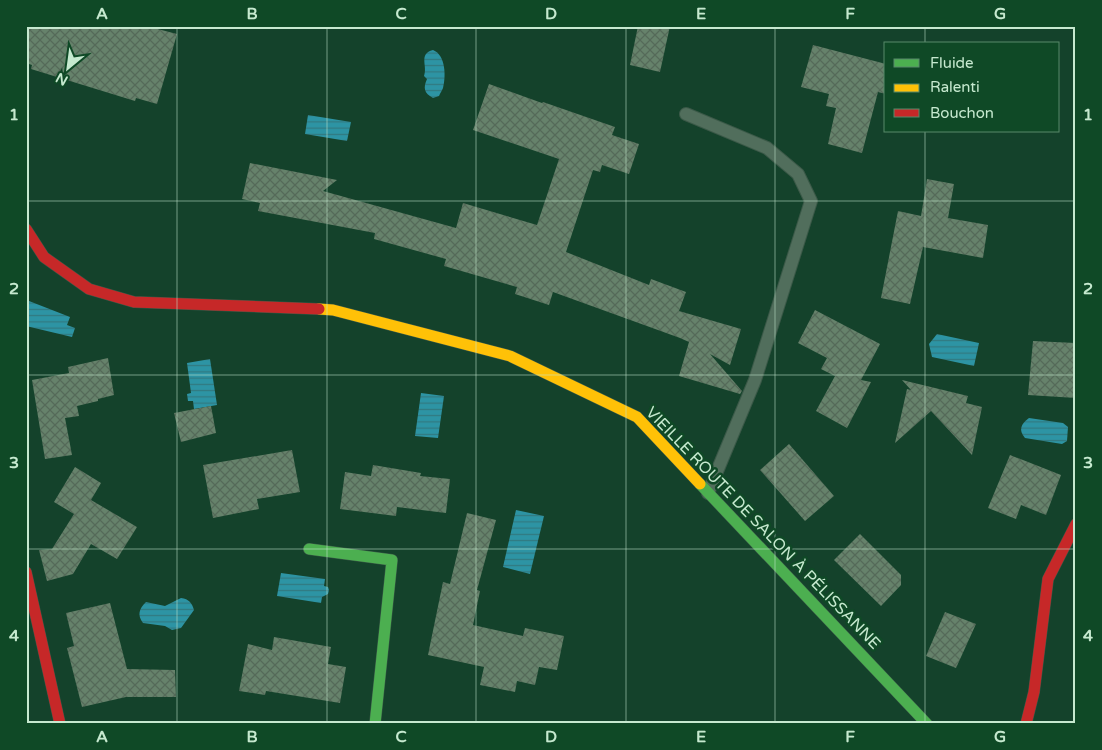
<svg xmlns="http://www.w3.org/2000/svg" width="1102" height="750" font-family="'Varela Round',sans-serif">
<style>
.water{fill:url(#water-rules)}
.building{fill:url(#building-cross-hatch)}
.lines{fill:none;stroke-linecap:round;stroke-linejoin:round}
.lane-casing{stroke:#3b5948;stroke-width:14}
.fast-casing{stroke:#3b5948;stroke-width:12}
.slow-casing{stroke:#3b5948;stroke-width:12}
.jam-casing{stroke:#3b5948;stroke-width:12}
.lane{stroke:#516e5c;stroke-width:12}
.fast{stroke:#4caf50;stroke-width:11}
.slow{stroke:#ffc107;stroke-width:11}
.jam{stroke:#c62828;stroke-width:11}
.grid{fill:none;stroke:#c6e9cf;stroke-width:1;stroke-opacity:0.55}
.labels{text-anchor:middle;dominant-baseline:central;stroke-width:5;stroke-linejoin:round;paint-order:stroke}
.street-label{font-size:16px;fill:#c6e9cf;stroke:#0f4926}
.neatline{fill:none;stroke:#c6e9cf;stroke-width:2}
.grid-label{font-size:16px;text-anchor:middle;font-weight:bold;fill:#c6e9cf}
</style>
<defs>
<pattern id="water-rules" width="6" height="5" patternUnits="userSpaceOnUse" patternTransform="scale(1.25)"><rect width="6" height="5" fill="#2d94a4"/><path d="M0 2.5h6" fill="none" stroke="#327980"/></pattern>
<pattern id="building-cross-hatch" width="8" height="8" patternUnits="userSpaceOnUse" patternTransform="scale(1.25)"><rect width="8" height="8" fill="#66826b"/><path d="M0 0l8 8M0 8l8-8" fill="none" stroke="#556a59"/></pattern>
</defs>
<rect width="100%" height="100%" fill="#14422b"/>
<g class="water">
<path d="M 433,50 C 446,55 446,77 443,88 C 442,91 440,93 439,96 L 433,98 C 424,93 423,88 427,79 L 424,76 C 428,66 418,54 433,50 Z"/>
<polygon points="308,115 351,122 347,141 305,134"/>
<polygon points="29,301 70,317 67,325 75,328 72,337 26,326 26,310"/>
<polygon points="937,334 979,343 974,366 932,357 929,344"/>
<polygon points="210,359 217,405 194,409 193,401 188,401 187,394 191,393 187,363"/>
<polygon points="421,393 444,396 438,438 415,436"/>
<path d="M 1029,418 L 1063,423 L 1068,427 L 1067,441 L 1062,444 L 1025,438 C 1018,430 1021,424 1029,418 Z"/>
<polygon points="516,510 544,516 530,574 503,567"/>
<polygon points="281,573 325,579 324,586 328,587 329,590 328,594 322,597 321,603 277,596"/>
<path d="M 181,598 C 189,599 192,603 194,610 L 181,628 L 172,630 L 165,626 L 143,623 C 137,615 139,609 146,602 L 165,606 Z"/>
</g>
<g class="building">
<polygon points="26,26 146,26 177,34 157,104 136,98 135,101 31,69 32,65 26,63"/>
<polygon points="638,26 670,26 660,72 630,65"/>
<polygon points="813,45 886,64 886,94 878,92 862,153 828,144 836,108 826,106 829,94 801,87"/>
<polygon points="489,84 542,103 543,102 615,127 612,135 639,144 629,174 602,165 600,172 593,170 566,252 649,285 651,279 686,292 679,311 741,329 730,365 710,354 742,391 740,394 679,376 689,342 680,338 553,292 549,305 515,294 517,287 444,266 446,259 374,239 375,233 258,211 260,203 242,199 250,163 337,180 323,191 456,228 463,203 537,225 559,159 473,130"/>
<polygon points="927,179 954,184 948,218 988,225 983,258 923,247 910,304 881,298 898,211 921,216"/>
<polygon points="815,310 880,344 861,380 871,382 847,428 816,411 835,376 821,369 827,358 798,343"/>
<polygon points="1033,341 1076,343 1076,398 1028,395"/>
<polygon points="108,358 114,395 98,399 98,401 77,406 79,416 65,418 72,455 45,459 32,380 69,373 68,367"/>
<polygon points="902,380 968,396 966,403 982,407 972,455 931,411 895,443 907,389 911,390"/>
<polygon points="211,406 216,433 181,442 174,413"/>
<polygon points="789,444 834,496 805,521 760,470"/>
<polygon points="292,450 300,492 257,499 259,509 213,518 203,465"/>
<polygon points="1010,455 1061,475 1046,515 1021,505 1016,519 988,508"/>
<polygon points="373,465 421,473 420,476 450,479 446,513 397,507 396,516 340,509 345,472 371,476"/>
<polygon points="75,467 101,483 91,500 137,527 117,559 91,544 73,574 47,581 39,550 52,549 74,514 54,502"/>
<polygon points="467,513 496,520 477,590 480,591 473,625 523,636 525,628 564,636 557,670 539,667 535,685 517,681 515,692 480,685 484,667 428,655 443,582 450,584"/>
<polygon points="860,534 901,575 901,585 881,606 834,560"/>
<polygon points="110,603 127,669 175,670 176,697 126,697 82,707 67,648 74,646 66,613"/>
<polygon points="945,612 976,624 956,668 926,656"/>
<polygon points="274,637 331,647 328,664 346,667 340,703 266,691 265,695 239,691 248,644 272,650"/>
</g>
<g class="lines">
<defs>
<polyline id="lane" points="686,114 767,148 798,174 811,201 755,380 708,493"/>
<g id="fast">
<polyline points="700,484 927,724"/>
<polyline points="309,549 392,560 375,724"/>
</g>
<polyline id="slow" points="319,309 333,310 510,356 637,417 700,484"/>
<g id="jam">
<polyline points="26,229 44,257 89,289 134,302 319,309"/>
<polyline points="26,572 60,724"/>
<polyline points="1026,724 1034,692 1048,579 1076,524"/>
</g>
</defs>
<use href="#lane" class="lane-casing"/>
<use href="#fast" class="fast-casing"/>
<use href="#slow" class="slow-casing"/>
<use href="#jam" class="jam-casing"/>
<use href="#lane" class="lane"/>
<use href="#fast" class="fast"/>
<use href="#slow" class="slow"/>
<use href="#jam" class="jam"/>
</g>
<path class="grid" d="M 177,26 L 177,724M 327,26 L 327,724M 476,26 L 476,724M 626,26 L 626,724M 775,26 L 775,724M 925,26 L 925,44M 925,131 L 925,724M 26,201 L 1076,201M 26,375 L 1076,375M 26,549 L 1076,549"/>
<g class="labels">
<g class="street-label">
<text transform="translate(763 528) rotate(46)">VIEILLE ROUTE DE SALON À PÉLISSANNE</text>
</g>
</g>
<rect width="1102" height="750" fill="none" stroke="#0f4926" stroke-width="55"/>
<rect x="884" y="42" width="175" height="90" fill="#0f4926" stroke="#58896a"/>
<rect x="894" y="59" width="25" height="8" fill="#4caf50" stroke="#58896a"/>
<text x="930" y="68" font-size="15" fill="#c6e9cf">Fluide</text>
<rect x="894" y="84" width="25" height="8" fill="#ffc107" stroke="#58896a"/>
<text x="930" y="92" font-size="15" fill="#c6e9cf">Ralenti</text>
<rect x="894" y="109" width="25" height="8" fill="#c62828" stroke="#58896a"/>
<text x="930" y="118" font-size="15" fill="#c6e9cf">Bouchon</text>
<g transform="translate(68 68) rotate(209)" stroke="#0f4926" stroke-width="4" paint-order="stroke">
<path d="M0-4L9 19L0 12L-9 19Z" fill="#c6e9cf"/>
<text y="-8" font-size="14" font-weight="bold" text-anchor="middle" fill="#c6e9cf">N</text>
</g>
<rect x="28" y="28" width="1046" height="694" class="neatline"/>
<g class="grid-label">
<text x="102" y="19">A</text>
<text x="252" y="19">B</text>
<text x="401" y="19">C</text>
<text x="551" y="19">D</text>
<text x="701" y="19">E</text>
<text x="850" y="19">F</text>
<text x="1000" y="19">G</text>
<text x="14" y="120">1</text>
<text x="1088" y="120">1</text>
<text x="14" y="294">2</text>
<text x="1088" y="294">2</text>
<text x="14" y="468">3</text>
<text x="1088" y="468">3</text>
<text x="14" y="641">4</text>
<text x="1088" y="641">4</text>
<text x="102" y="742">A</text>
<text x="252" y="742">B</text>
<text x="401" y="742">C</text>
<text x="551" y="742">D</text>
<text x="701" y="742">E</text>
<text x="850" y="742">F</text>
<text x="1000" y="742">G</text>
</g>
</svg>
